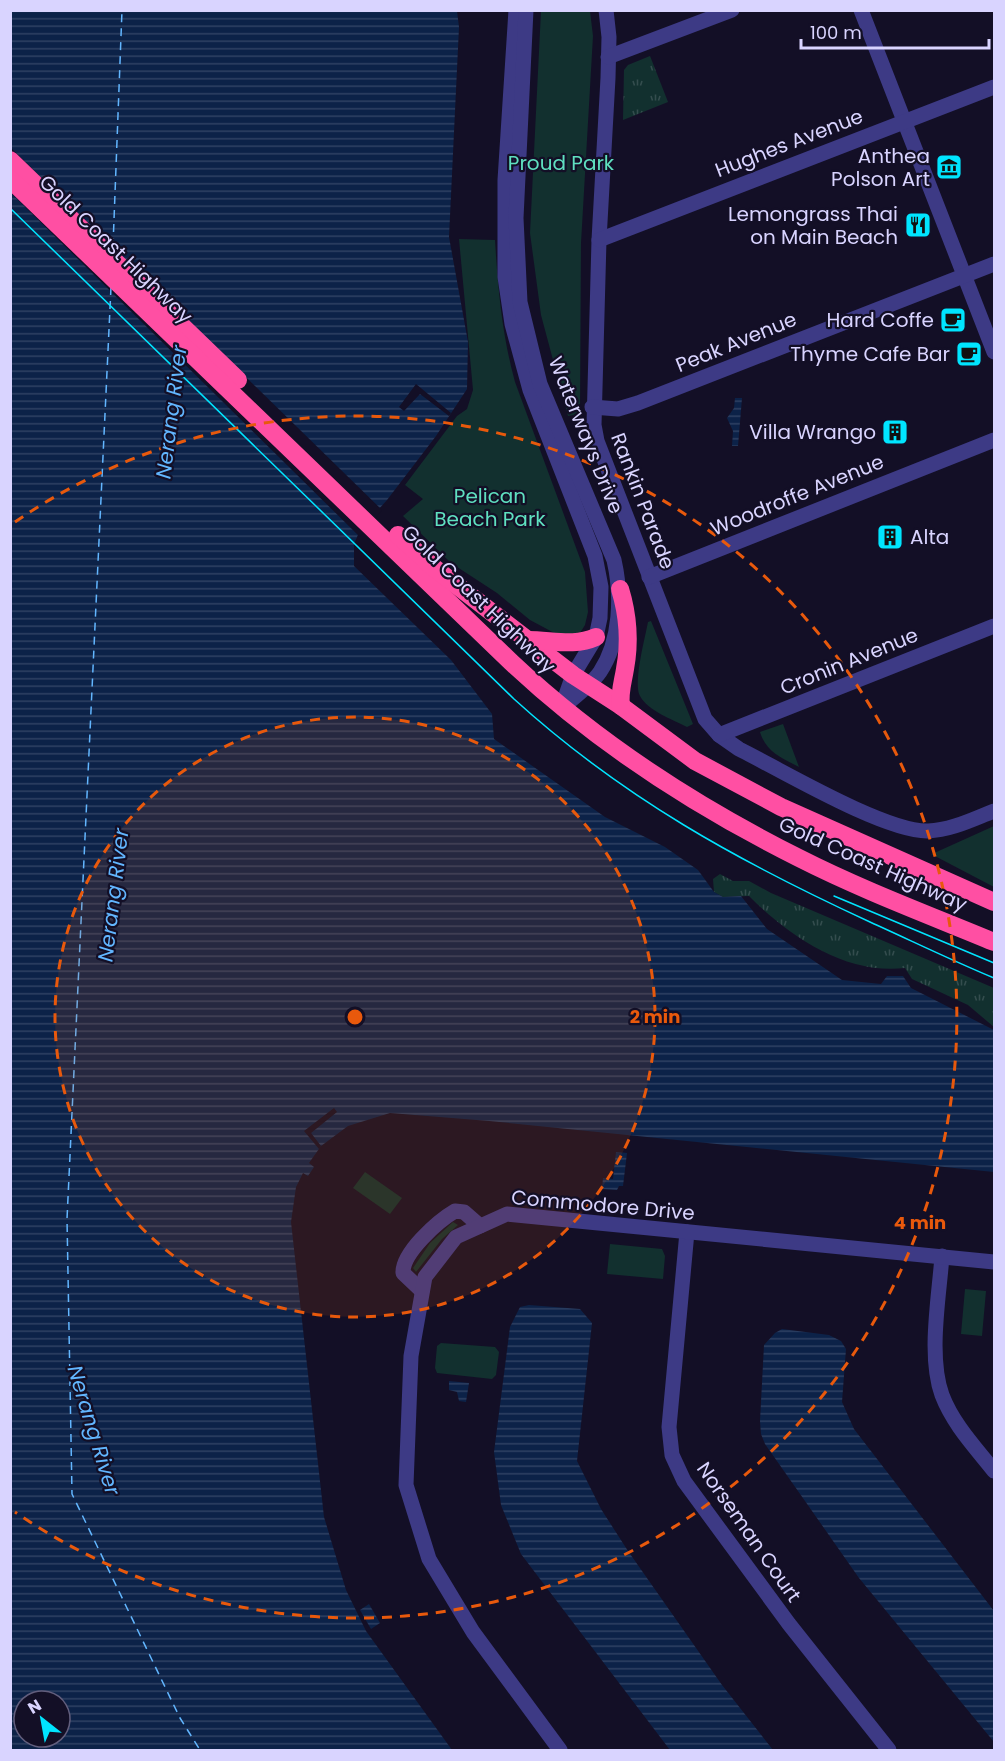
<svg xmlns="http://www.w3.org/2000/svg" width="1005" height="1761" font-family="Poppins,sans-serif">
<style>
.grass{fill:url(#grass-tufts)}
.green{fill:#12302f}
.water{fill:url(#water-rules);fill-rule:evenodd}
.pier{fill:#130f26}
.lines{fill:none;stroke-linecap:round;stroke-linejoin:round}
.ferry{stroke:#62b6ff;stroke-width:1.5;stroke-dasharray:8 6;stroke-linecap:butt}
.minor{stroke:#3d3a85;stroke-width:15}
.highway{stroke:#ff4fa3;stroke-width:18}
.tram{stroke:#00e5ff;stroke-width:1.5}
.ring{fill:none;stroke:#e8590c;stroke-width:3;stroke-dasharray:10 8}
.labels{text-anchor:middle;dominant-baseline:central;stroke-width:4.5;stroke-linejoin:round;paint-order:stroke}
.street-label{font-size:20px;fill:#d9d4ff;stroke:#130f26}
.poi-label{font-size:20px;fill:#d9d4ff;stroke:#130f26;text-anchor:end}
.park-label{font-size:20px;fill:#5fe0c0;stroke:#130f26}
.water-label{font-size:21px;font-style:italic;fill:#62b6ff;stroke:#130f26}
.centre{fill:#e8590c;stroke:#130f26;stroke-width:3}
.ring-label{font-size:18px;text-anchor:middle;font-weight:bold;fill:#e8590c;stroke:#130f26;stroke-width:4.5;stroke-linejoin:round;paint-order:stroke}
</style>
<defs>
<pattern id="grass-tufts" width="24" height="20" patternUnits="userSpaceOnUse" patternTransform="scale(1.5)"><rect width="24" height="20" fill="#12302f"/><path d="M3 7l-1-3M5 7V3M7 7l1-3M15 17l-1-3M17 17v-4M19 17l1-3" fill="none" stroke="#344d4e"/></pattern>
<pattern id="water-rules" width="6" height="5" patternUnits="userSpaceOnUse" patternTransform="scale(1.5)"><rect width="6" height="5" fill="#0c2248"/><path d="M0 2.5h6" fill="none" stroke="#2f4163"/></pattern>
</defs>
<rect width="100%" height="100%" fill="#130f26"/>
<g class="grass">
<polygon points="650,56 668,102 623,120 624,70 628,65"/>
<path d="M 720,874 L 733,881 L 749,881 L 771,893 L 994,988 L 994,1027 L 968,1005 L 912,979 L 905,968 C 846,975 789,936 749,896 L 723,897 L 714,892 L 713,879 Z"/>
</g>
<g class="green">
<polygon points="541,11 590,11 593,36 581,243 580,414 568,416 541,315 530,233"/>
<path d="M 459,239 L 495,240 C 498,289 502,335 515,382 L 585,572 L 588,612 L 585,625 L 580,633 L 560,636 L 530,620 L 497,593 L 451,563 L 403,516 L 423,499 L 405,485 L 457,416 L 467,409 L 473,390 Z"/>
<path d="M 651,621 L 693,724 L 687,727 C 672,719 648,711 640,696 C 633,683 645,638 648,622 Z"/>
<path d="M 783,724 L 799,767 C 782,758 766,752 760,732 Z"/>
<polygon points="994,826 994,887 931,854 932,854"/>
<polygon points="365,1172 402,1198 390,1214 353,1188"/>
<polygon points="453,1222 458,1225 442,1239 416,1272 413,1268 430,1243"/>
<polygon points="610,1244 662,1249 665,1256 663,1279 607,1274"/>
<polygon points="965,1289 986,1291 982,1336 961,1334"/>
<polygon points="441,1343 495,1347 499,1352 496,1375 492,1379 437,1373 435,1368 437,1346"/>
</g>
<g class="water">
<path d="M 11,11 L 457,11 L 459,27 L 449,237 L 468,342 L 467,389 L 436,436 L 387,500 L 360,530 L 354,544 L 354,566 L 451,660 L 492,714 L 494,739 L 605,817 L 665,847 L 698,870 L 714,892 L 723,897 L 741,896 L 767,929 L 842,980 L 881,984 L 887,976 L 903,976 L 911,988 L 994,1030 L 994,1172 L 489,1121 L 390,1113 L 348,1126 L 321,1146 L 309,1163 L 314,1167 L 308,1176 L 303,1173 L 296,1187 L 291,1222 L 324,1517 L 346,1590 L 366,1631 L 452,1750 L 11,1750 ZM 24,1701 L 60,1701 L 60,1737 L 24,1737 Z"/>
<polygon points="735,398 742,398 738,446 732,446 733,431 727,418 734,408"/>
<polygon points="616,1152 627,1153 623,1186 619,1186 617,1190 602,1189 603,1178 613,1179"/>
<polygon points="529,1305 580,1309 592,1323 577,1461 601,1509 628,1551 722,1685 773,1750 670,1750 521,1554 501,1505 494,1452 510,1327 520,1307"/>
<polygon points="782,1329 829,1335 841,1341 846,1349 842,1402 854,1429 994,1611 994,1742 859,1578 765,1444 761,1434 760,1421 764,1345 775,1333"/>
<polygon points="449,1381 469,1383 466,1402 459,1401 457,1392 449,1390"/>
<polygon points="369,1604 380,1623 371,1629 360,1610"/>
</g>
<g class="pier">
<polygon points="11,148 382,510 360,537 11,193"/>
<polygon points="416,384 451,413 449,416 420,394 404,411 399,407"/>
<polygon points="334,1108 337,1112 311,1133 321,1146 319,1149 304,1131"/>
</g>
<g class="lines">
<g class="ferry">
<polyline points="113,246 122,10"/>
<polyline points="111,287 67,1219 72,1494 180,1718 200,1750"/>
</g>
<g class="minor">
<polyline points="516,10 505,180 505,277 512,324 530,390 595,556 601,587 600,618 596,637 573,675 562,706"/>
<path d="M 526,10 L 516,218 L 520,302 L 540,384 L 614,560 C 622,595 621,640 600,672 C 590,686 576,696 563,707"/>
<path d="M 606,10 L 609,37 L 608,78 L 599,240 L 594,425 L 597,441 L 705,719 L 719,735 L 739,749 C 781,770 885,832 928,831 C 952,830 973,819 994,811"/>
<polyline points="861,10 994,352"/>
<polyline points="608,57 732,10"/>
<polyline points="599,240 994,87"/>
<polyline points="592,407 618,409 638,403 994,264"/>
<polyline points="649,577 994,440"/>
<polyline points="719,735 994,626"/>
<polyline points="687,1232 669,1427 672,1455 684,1481 789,1624 889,1750"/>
<path d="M 942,1256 C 939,1298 928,1356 942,1395 C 953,1424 975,1447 994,1471"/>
<path d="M 422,1291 L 403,1273 C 402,1253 438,1221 455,1211 L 464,1212 L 480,1226"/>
<polyline points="560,1750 473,1632 429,1559 406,1485 411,1356 425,1277 456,1237 507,1214 994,1262"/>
</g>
<g class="highway">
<polyline points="10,160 238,380"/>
<path d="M 10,179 L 511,662 C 596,742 695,806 799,858 C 862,890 929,915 994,942"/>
<polyline points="398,535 433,567 573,675 621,706 695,761 781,807 994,902"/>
<path d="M 620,589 C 628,615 630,642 625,669 C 623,682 619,692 621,706"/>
<path d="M 528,640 C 552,640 574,647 596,637"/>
</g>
<g class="tram">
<path d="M 10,208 L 514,699 C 623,798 738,861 870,922 C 912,941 953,961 994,978"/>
<polyline points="834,896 994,963"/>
</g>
</g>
<circle cx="355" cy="1017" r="300" fill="#e8590c" fill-opacity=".12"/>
<g class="ring">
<circle cx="355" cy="1017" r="300"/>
<path d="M15 522A601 601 0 1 1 15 1512"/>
</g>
<defs>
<symbol id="museum-square" viewBox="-11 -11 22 22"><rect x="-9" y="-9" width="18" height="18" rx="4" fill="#00e5ff" stroke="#130f26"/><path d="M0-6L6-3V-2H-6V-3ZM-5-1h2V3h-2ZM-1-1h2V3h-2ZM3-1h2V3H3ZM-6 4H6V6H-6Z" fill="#111"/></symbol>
<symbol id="restaurant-square" viewBox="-11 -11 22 22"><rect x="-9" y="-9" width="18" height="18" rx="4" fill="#00e5ff" stroke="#130f26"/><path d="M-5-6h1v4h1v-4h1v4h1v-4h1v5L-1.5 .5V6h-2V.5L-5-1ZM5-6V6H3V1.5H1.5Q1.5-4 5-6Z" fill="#111"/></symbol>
<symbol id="cafe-square" viewBox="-11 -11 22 22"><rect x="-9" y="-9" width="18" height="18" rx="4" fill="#00e5ff" stroke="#130f26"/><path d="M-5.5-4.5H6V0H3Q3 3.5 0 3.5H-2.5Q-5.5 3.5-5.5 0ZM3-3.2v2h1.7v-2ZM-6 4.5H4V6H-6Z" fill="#111"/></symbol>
<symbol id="building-square" viewBox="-11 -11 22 22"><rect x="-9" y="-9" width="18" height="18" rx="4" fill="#00e5ff" stroke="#130f26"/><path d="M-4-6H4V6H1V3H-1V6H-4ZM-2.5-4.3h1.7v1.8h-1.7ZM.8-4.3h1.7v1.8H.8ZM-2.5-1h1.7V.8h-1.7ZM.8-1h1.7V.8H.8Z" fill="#111"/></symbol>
</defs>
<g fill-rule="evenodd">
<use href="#museum-square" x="934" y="152" width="30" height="30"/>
<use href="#restaurant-square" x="903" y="210" width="30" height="30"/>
<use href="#cafe-square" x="938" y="305" width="30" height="30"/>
<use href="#cafe-square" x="954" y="339" width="30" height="30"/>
<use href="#building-square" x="880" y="417" width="30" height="30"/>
<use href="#building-square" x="875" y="522" width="30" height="30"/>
</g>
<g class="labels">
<g class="street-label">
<text transform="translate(789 143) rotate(-21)">Hughes Avenue</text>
<text transform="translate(116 249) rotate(44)">Gold Coast Highway</text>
<text transform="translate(736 342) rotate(-22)">Peak Avenue</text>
<text transform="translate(586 435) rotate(68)">Waterways Drive</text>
<text transform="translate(797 495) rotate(-22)">Woodroffe Avenue</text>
<text transform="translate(643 501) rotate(69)">Rankin Parade</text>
<text transform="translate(479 599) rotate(44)">Gold Coast Highway</text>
<text transform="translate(849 661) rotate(-22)">Cronin Avenue</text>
<text transform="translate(873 864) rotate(24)">Gold Coast Highway</text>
<text transform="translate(603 1205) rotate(5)">Commodore Drive</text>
<text transform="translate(749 1532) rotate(55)">Norseman Court</text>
</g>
<g class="poi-label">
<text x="930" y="156">Anthea<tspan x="930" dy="23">Polson Art</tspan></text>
<text x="898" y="214">Lemongrass Thai<tspan x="898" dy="23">on Main Beach</tspan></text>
<text x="934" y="320">Hard Coffe</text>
<text x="950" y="354">Thyme Cafe Bar</text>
<text x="876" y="432">Villa Wrango</text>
<text x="910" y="537" text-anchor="start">Alta</text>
</g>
<g class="park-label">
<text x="561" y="163">Proud Park</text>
<text x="490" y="496">Pelican<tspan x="490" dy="23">Beach Park</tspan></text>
</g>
<g class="water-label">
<text transform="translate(171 412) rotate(-83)">Nerang River</text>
<text transform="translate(113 895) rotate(-83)">Nerang River</text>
<text transform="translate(94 1430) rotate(73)">Nerang River</text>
</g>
</g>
<circle cx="355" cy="1017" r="9" class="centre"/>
<g class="ring-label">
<text x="655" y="1023">2 min</text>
<text x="920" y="1229">4 min</text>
</g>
<rect width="1005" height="1761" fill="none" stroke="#d9d4ff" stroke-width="24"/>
<g transform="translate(42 1719) rotate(329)"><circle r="28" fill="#130f26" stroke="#625e7d" stroke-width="1.5"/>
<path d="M0-4.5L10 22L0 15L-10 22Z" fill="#00e5ff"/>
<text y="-9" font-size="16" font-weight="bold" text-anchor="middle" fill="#d9d4ff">N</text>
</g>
<path d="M801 39v9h188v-9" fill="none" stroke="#d9d4ff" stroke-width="3"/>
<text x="810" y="39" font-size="18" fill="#d9d4ff" stroke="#130f26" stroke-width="4.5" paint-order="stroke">100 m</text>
</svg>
